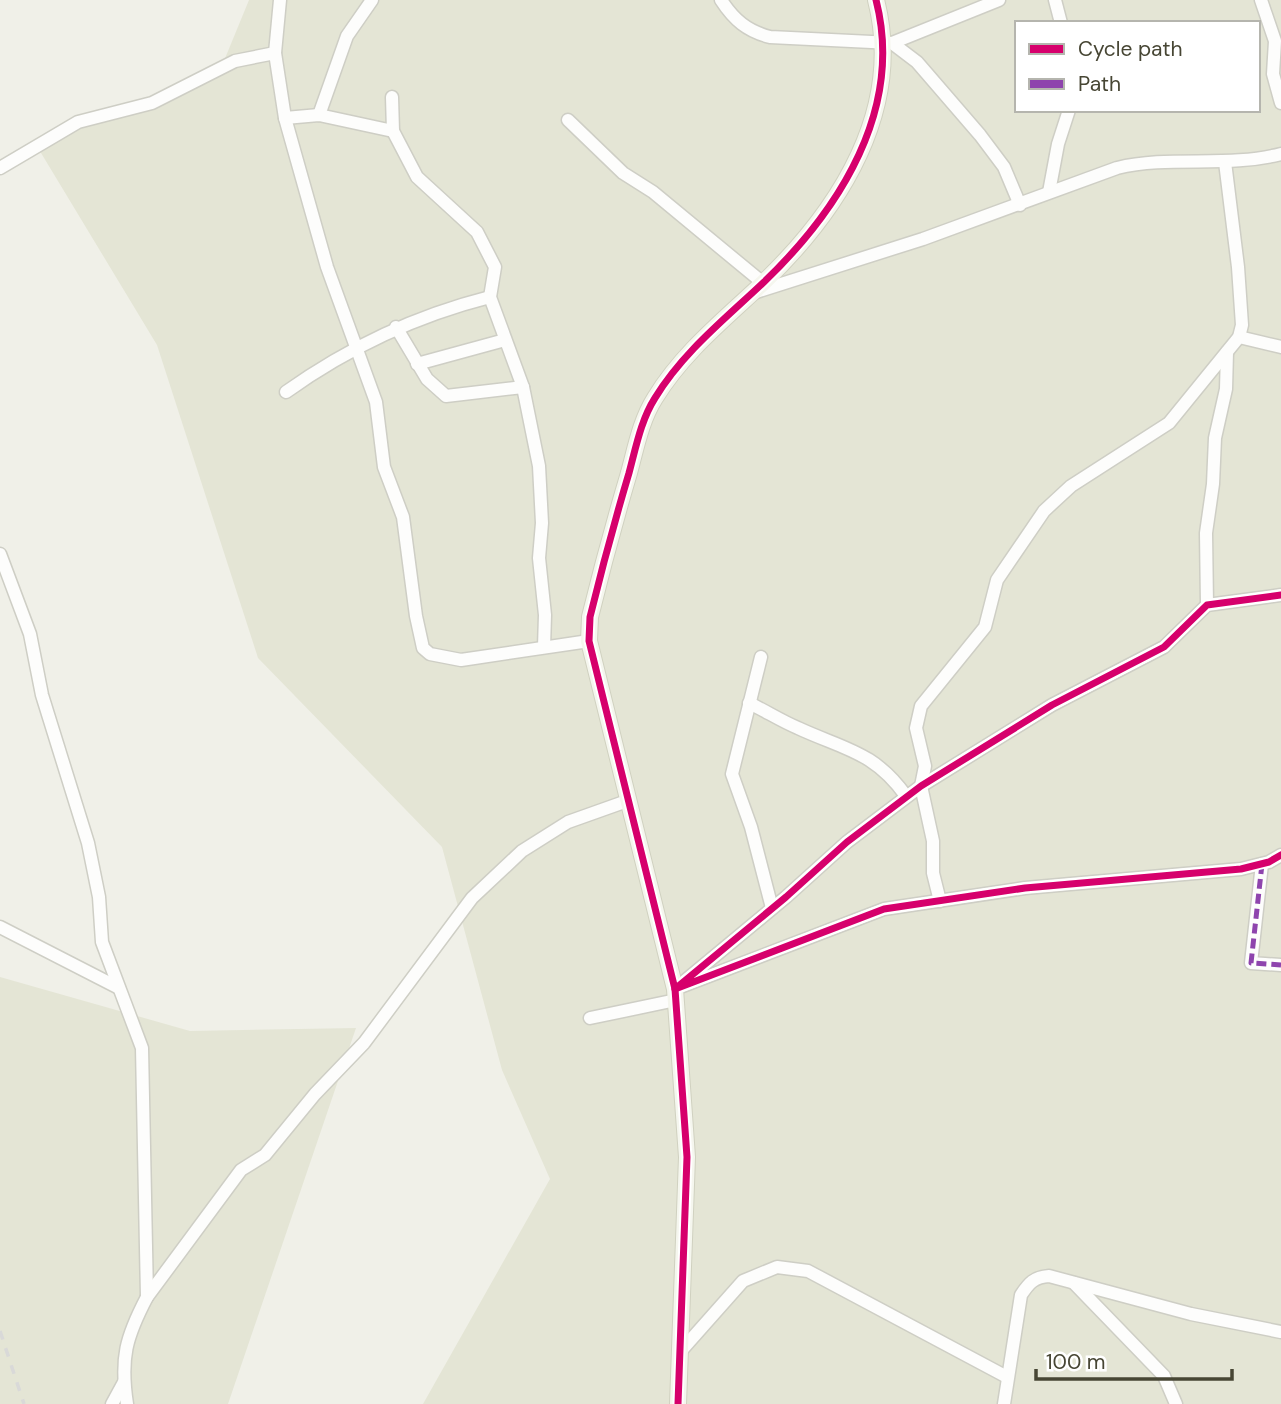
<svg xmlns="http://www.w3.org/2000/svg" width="1281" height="1404" font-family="'DM Sans',sans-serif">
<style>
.residential{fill:#e4e5d5;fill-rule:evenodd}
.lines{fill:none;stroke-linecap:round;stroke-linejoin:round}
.street-casing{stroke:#cecec5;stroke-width:15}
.secondary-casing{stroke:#d0d1c0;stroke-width:18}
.street{stroke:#fdfdfc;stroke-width:12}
.secondary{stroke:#f5f6ee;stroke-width:16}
.rail{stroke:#d9d9d8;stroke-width:3.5;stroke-dasharray:9 9;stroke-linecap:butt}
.quiet{stroke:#8e44ad;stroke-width:5;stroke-dasharray:10 5;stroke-linecap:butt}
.cycleway-casing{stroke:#fff;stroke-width:11}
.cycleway{stroke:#d6006c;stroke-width:7}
</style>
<rect width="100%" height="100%" fill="#f0f0e8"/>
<g class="residential">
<path d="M 249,0 L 1281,0 L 1281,1404 L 423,1404 L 550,1179 L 502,1070 L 442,847 L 258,658 L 157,345 L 35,143 L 219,73 ZM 1017,23 L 1258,23 L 1258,110 L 1017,110 Z"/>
<polygon points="0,977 190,1031 356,1028 228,1404 0,1404"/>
</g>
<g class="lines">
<defs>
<g id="street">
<polyline points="280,0 275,53 285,118 327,267 376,402 384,467 403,517 416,616 423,648 430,654 461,660 589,641"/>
<path d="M 721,0 C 734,20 747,31 770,37 L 892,43 L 917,62 L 980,135 L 1004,167 L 1020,205"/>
<polyline points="1055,0 1061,23"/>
<polyline points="1261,0 1275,41 1273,74 1281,103"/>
<polyline points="892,43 999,0"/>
<polyline points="392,97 393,131 417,177 477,232 495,267 490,297 523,387 539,466 542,523 539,558 545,615 544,647"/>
<polyline points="319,115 347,36 372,0"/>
<polyline points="285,118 319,115 393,131"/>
<polyline points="568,120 623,173 653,192 763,283"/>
<polyline points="0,168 78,122 152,103 235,61 275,53"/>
<polyline points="1049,192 1058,144 1069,110"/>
<path d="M 753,293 L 923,239 L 1117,168 C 1171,155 1227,168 1281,154"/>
<polyline points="396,327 427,379 446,396 523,387"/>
<polyline points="1239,337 1281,347"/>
<polyline points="417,364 505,340"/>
<path d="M 286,392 C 349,347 415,316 490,297"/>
<polyline points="0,554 30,634 42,695 88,843 99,897 102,942 142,1048 147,1297"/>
<polyline points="1281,595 1207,605 1164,647 1052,705 921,786 847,842 786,897 675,989 884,909 1025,888 1241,869 1269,862 1281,855"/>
<polyline points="1207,605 1206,533 1213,484 1215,438 1226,389 1227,352"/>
<polyline points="761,657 732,774 751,827 772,908"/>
<path d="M 749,703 C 766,711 781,721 798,728 C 843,749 874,751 906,796"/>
<polyline points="1262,864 1251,963 1281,965"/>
<polyline points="940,901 933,873 933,841 921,786 925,766 916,728 921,706 985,627 997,580 1044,511 1071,486 1169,423 1239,337 1242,325 1238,267 1225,162"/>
<polyline points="0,927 117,987"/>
<polyline points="590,1018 676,1000"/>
<polyline points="1074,1283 1164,1376 1176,1404"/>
<polyline points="680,1352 743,1281 777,1267 808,1271 1007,1377"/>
<polyline points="112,1404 124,1382"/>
<path d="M 127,1404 C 120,1358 126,1337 147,1297 L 241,1170 L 265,1155 L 315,1094 L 364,1043 L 472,898 L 522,851 L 568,822 L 627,801"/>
<path d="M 1004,1404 L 1021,1295 C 1029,1283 1034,1277 1049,1276 L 1191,1314 L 1281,1332"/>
</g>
<path id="secondary" d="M 678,1404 L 687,1157 L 675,989 L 589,641 L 590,617 C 602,568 615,520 629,473 C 636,447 641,420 655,398 C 683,352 725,319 764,282 C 840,209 904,109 876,0"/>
</defs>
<use href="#street" class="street-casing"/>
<use href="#secondary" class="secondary-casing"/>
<use href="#street" class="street"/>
<use href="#secondary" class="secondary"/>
<polyline class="rail" points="0,1331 24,1404"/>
<polyline class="quiet" points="1262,864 1251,963 1281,965"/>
<defs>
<g id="cycleway">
<polyline points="1281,595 1207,605 1164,647 1052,705 921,786 847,842 786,897 675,989 884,909 1025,888 1241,869 1269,862 1281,855"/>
<path d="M 678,1404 L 687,1157 L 675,989 L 589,641 L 590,617 C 602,568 615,520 629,473 C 636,447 641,420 655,398 C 683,352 725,319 764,282 C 840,209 904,109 876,0"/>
</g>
</defs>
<use href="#cycleway" class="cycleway-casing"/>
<use href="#cycleway" class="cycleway"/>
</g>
<rect x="1015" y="21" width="245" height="91" fill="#ffffff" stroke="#b5b5ae" stroke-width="2"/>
<rect x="1029" y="44" width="35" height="10" fill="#d6006c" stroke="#b5b5ae" stroke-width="2"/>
<text x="1078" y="56" font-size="21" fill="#474634">Cycle path</text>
<rect x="1029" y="79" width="35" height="10" fill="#8e44ad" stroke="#b5b5ae" stroke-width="2"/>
<text x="1078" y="91" font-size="21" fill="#474634">Path</text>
<path d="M1036 1369v10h196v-10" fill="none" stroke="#474634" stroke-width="3.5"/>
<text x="1046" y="1369" font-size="21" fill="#474634" stroke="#ffffff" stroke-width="5" paint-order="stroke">100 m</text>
</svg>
